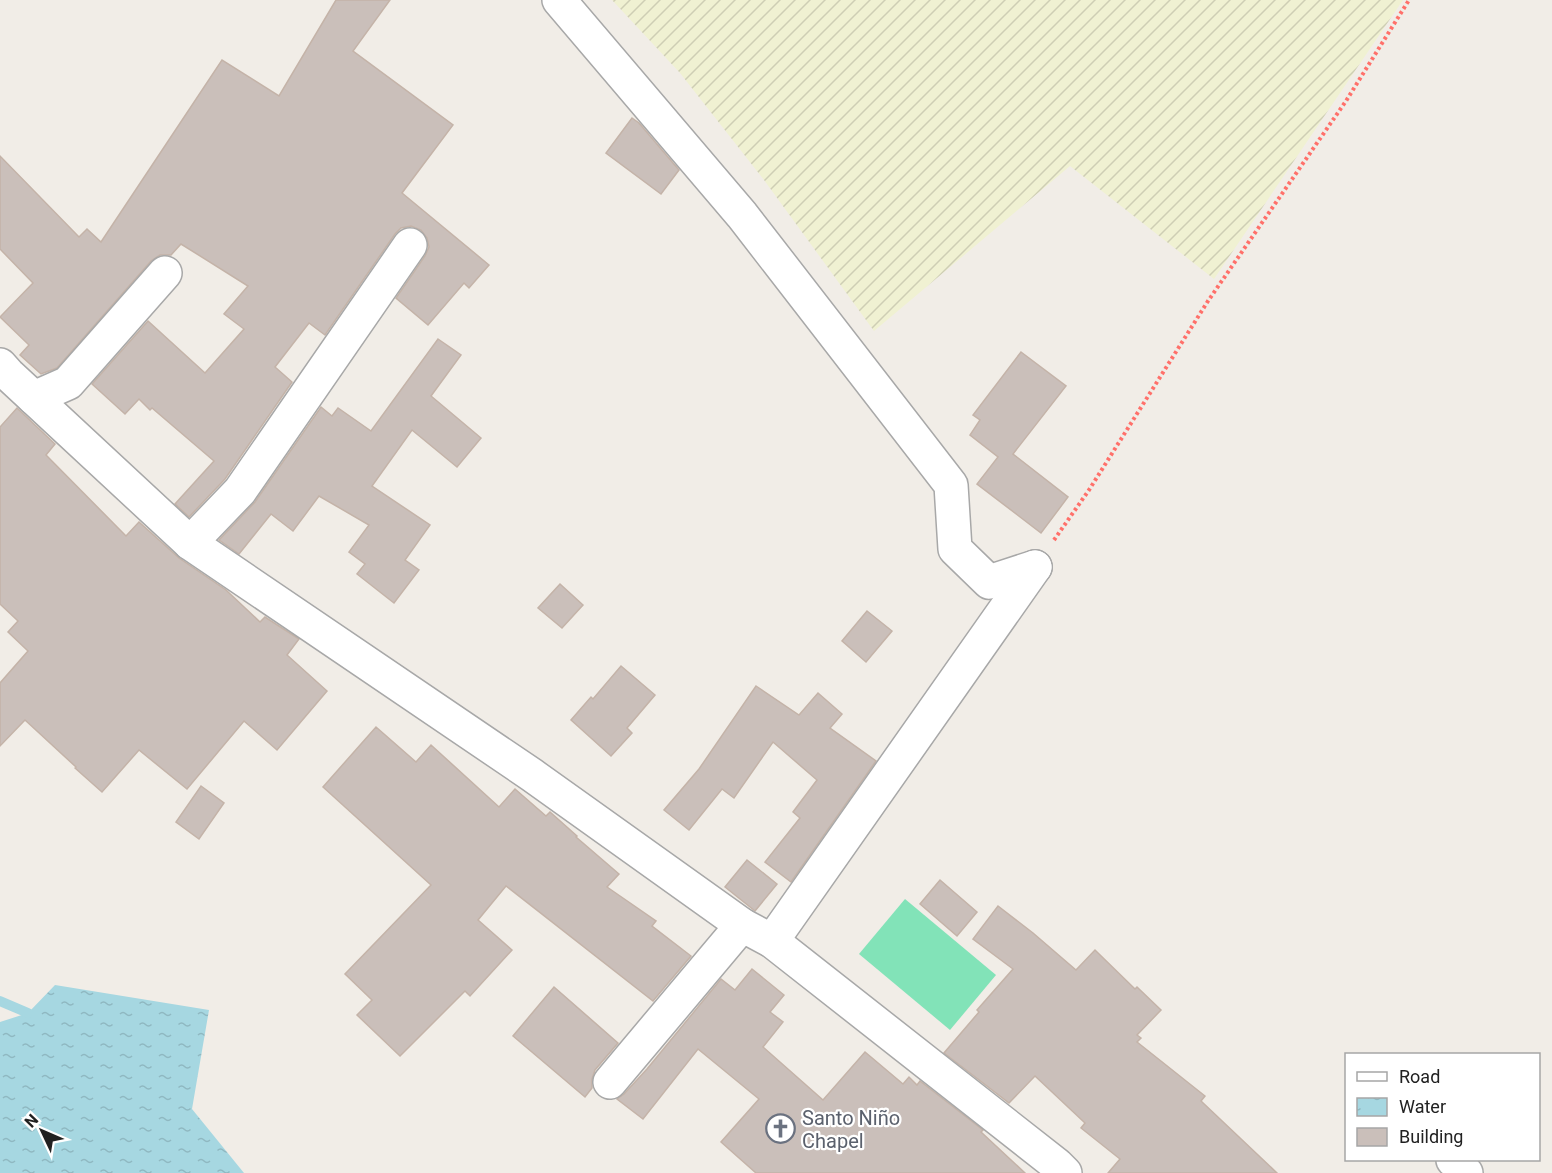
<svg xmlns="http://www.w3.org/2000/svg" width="1552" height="1173" font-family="Roboto,sans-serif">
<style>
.farmland{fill:url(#farmland-furrows)}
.pitch{fill:#82e3b8}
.water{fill:url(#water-ripples)}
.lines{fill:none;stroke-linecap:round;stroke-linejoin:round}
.stream{stroke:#a6d7e1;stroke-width:10}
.building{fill:#cabfba;stroke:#c4b3a8;stroke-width:1.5}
.minor-casing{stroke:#a8a8a8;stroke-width:36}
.path{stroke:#ff706a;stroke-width:4;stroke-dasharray:3 3;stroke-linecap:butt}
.minor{stroke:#fff;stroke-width:33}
.labels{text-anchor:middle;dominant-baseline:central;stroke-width:4.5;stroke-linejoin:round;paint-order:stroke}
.worship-label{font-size:20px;fill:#5b616d;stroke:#fff;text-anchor:start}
</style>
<defs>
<pattern id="farmland-furrows" width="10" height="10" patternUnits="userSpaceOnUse" patternTransform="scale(1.5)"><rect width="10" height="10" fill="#f0f1d2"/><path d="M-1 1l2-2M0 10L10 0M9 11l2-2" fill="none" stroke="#ceceb4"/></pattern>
<pattern id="water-ripples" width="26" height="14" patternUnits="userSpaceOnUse" patternTransform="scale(1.5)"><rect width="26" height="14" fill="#a6d7e1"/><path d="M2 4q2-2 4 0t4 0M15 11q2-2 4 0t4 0" fill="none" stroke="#8fb8c1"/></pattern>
</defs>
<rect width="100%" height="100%" fill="#f1ede7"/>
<polygon class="farmland" points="612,0 1403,0 1214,279 1070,166 874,331 764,180 680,73"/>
<polygon class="pitch" points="905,899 996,975 950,1030 859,954"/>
<polygon class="water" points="55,985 209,1010 192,1109 244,1173 0,1173 0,1022 28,1013"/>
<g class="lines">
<polyline class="stream" points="0,1001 28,1013"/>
</g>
<g class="building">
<polygon points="336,0 390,0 353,51 453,125 402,193 489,265 469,288 464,283 428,325 396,298 425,256 429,247 427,238 421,230 411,226 401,228 395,234 325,335 309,323 275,367 292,382 225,479 189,517 175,504 214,461 152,408 150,410 139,399 125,414 92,384 148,321 205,373 244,329 224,314 248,286 181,244 171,255 160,255 151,261 57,368 41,374 20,355 29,345 0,317 33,283 0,249 0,156 79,237 87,229 101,242 222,60 279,96"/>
<polygon points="632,118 639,123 679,170 661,194 606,153"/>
<polygon points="438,339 461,355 431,396 481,438 457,467 412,430 372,486 430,525 405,560 419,570 394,603 357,574 365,564 349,552 369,525 319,496 293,531 271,514 239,554 219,540 255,502 321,407 332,416 338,408 371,431"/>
<polygon points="1021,352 1066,386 1013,454 1068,497 1041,533 977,484 998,457 970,435 980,420 973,415"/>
<polygon points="17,408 55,444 46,455 126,536 139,522 179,558 226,590 260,622 265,617 299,639 287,655 327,691 277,750 244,721 187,789 139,750 102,792 75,768 76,767 25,720 0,746 0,683 28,651 8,632 18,621 0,604 0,427"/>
<polygon points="560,584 583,605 562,628 538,608"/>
<polygon points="867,611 892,631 866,662 842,641"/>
<polygon points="621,666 655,695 627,728 632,733 611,756 571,720 591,697 593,699"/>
<polygon points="756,686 799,715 818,693 842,714 830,728 876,761 791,882 765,862 800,818 793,812 817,780 773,742 734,798 722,789 689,830 664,810 699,769"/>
<polygon points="376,727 416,762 431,745 499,807 515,789 546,816 550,812 577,836 576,837 619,874 607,887 656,921 652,926 691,956 653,1001 506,886 478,920 512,950 470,996 465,991 400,1056 357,1015 372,1000 345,974 431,885 323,787"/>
<polygon points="201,786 224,803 199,839 176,822"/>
<polygon points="747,860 777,884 755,911 725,887"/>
<polygon points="940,880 977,912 957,936 920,904"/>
<polygon points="998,906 1033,933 1076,970 1095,950 1135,989 1137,987 1161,1010 1137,1035 1141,1038 1137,1042 1205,1096 1201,1101 1277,1173 1108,1173 1120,1159 1081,1128 1085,1123 1035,1076 1009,1103 944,1053 979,1012 977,1010 1013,969 973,939"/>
<polygon points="752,969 784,995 770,1012 783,1022 763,1047 823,1100 865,1052 903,1084 909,1077 917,1085 920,1081 983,1130 981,1132 1025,1173 756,1173 721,1142 759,1099 698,1049 643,1119 617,1099 624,1094 647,1069 721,979 735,990"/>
<polygon points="554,987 618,1043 595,1070 592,1079 592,1088 585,1097 513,1036"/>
</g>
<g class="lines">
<defs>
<g id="minor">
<polyline points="559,0 742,215 951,485 955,549 989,582 1035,567"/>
<polyline points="0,365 8,374 190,543 532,775 742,925 772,941 1057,1165 1065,1173"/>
<polyline points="34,398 68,383 165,273"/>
<polyline points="190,543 240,491 410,245"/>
<polyline points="772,941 1035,567"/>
<polyline points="610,1082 742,925"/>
<polyline points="1453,1160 1466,1173"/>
</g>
</defs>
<use href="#minor" class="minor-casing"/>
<polyline class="path" points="1054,540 1089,490 1208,301 1346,101 1409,0"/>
<use href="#minor" class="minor"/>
</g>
<defs>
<symbol id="church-ring" viewBox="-11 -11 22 22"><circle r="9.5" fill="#fff" stroke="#6b7280" stroke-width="1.5"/><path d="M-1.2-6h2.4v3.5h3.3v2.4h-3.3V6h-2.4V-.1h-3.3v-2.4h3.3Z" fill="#6b7280"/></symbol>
</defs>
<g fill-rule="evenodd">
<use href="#church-ring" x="764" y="1112" width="33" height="33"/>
</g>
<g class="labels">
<g class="worship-label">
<text x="802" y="1118">Santo Niño<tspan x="802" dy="23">Chapel</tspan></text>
</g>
</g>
<rect x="1345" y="1053" width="195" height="108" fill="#ffffff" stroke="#a6a6a6" stroke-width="1.5"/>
<rect x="1357" y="1072" width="30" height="9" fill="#ffffff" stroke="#a6a6a6" stroke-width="1.5"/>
<text x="1399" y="1083" font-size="18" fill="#212121">Road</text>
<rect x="1357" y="1098" width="30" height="18" fill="url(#water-ripples)" stroke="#a6a6a6" stroke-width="1.5"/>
<text x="1399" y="1113" font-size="18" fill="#212121">Water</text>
<rect x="1357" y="1128" width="30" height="18" fill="#cabfba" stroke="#a6a6a6" stroke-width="1.5"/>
<text x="1399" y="1143" font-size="18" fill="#212121">Building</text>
<g transform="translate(42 1131) rotate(314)" stroke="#ffffff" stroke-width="4.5" paint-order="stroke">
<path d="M0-4.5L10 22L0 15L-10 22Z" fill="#212121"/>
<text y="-9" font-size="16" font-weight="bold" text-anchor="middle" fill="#212121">N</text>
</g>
</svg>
